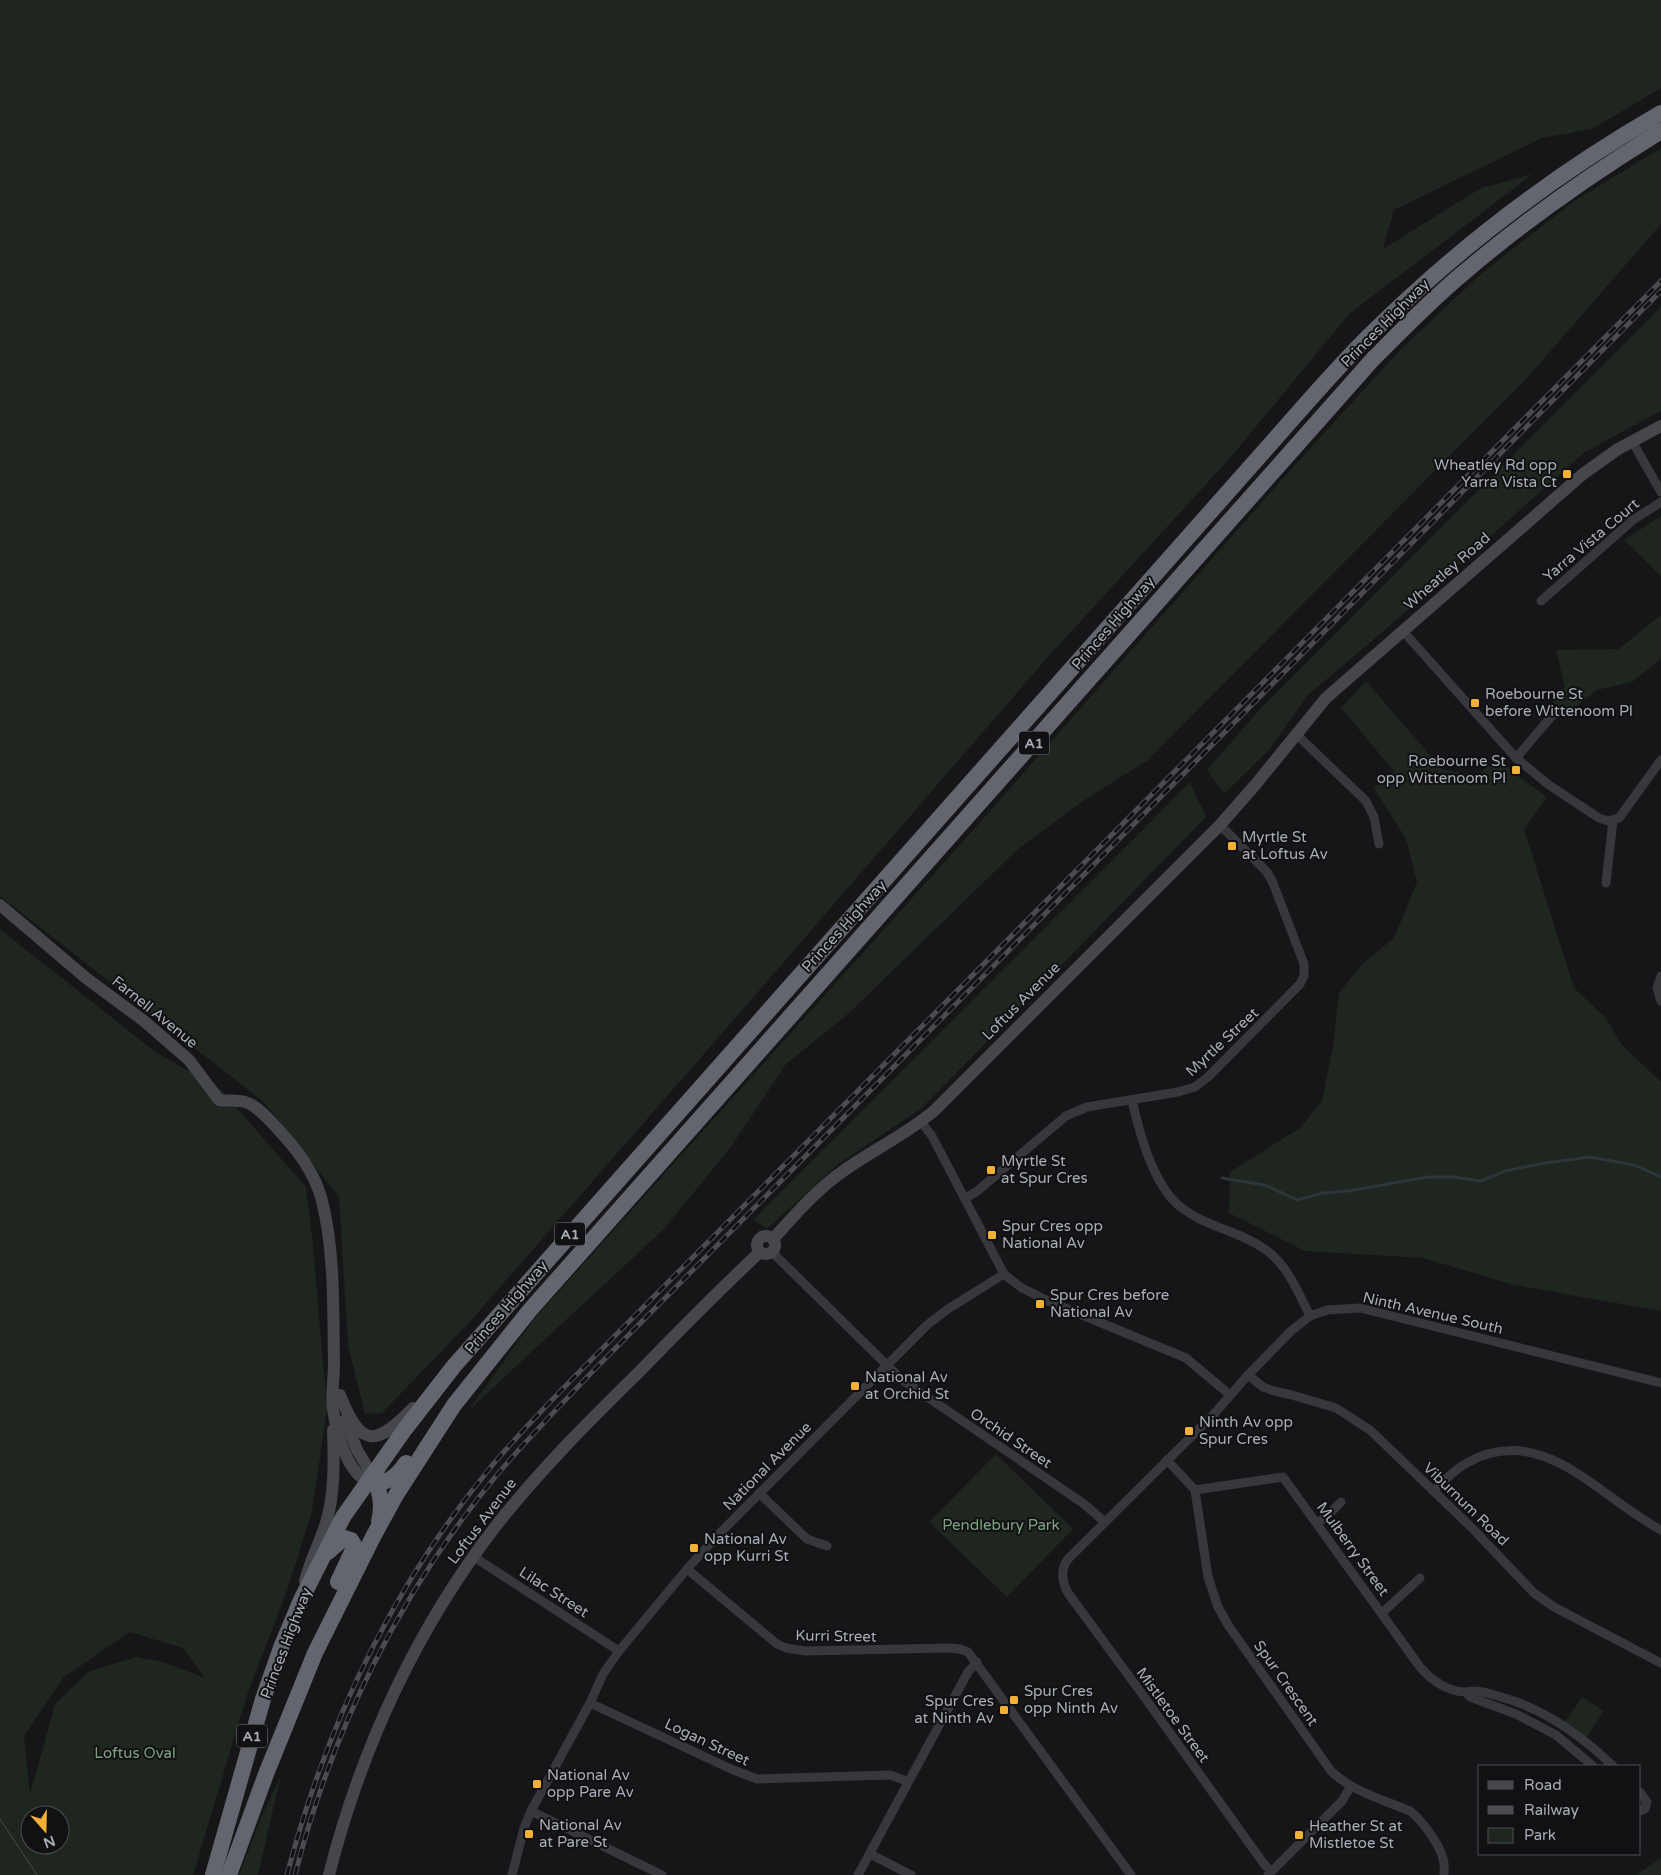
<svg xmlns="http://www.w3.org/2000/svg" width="1661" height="1875" font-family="'Varela Round',sans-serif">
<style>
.green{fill:#1e261f;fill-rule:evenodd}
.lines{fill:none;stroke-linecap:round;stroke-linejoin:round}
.stream{stroke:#2c353c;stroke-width:3}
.street{stroke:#37383d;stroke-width:9}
.secondary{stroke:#45474d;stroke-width:12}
.highway{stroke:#63666e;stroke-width:16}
.tram{stroke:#4a4c52;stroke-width:1}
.rail-casing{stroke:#4a4c52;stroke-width:5}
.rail{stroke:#111113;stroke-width:3;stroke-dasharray:9;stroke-linecap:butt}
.poi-dot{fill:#f2b134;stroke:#111113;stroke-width:2}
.labels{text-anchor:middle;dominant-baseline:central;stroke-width:4;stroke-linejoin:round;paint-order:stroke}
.shield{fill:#111113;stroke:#7b7e86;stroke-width:1}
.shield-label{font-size:14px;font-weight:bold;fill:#a8adb8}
.street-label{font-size:15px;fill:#a8adb8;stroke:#111113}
.poi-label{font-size:15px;fill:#a8adb8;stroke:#111113;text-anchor:start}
.park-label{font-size:15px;fill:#7fa381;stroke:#111113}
</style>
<rect width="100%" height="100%" fill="#161618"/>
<g class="green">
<polygon points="0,0 1661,0 1661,88 1592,129 1542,138 1394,210 1383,249 1481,188 1533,174 1349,314 1231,457 1047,658 738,1015 466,1326 382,1413 365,1414 348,1345 339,1197 265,1103 0,896"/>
<polygon points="1661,148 1661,224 1528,377 1148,760 1083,801 1018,849 848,1014 786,1064 730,1148 664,1229 468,1411 534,1319 975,828 1284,477 1400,350 1482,273 1574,201"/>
<polygon points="1661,307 1661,411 1585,452 1393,623 1308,695 1269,750 1224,794 1207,770 1262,707"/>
<polygon points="1661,516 1661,576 1624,540"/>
<polygon points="1661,615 1661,659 1632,682 1597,690 1569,712 1552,702 1565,687 1556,650 1619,649"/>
<polygon points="1366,681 1442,769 1477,776 1498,758 1519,777 1547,797 1524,829 1574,988 1605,1017 1622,1045 1661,1082 1661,1311 1514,1285 1423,1258 1305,1251 1229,1213 1230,1172 1300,1128 1322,1101 1333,1046 1339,993 1362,964 1394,938 1417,882 1406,839 1374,788 1394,771 1341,708"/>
<polygon points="1190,782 1206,817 922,1108 837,1165 767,1229 753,1220"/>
<path d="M 0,929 L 154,1051 L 221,1090 L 306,1187 L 313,1245 L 327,1409 L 312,1511 L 288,1588 L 247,1695 L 193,1875 L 0,1875 ZM 130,1632 L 183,1648 L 205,1678 L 163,1662 L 136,1657 L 88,1672 L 55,1704 L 30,1795 L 24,1736 L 64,1677 ZM 30,1815 L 60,1815 L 60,1845 L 30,1845 Z"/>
<polygon points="996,1454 1073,1529 1007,1597 929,1522"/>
<polygon points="1582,1697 1604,1711 1586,1738 1564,1723"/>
<polygon points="281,1775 258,1875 239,1875 260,1820"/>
<polygon points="1661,1858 1661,1875 1636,1875"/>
</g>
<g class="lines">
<polyline class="stream" points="1222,1178 1265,1185 1297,1200 1323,1193 1348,1191 1428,1177 1453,1177 1481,1181 1505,1171 1545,1163 1590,1157 1634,1165 1661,1177"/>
<g class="street">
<polyline points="1632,441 1661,492"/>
<polyline points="1541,601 1633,520 1661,502"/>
<polyline points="1403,631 1516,758 1549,785 1599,818 1608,821 1619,818 1661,760"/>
<polyline points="1296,734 1366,801 1374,817 1379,844"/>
<polyline points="1516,758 1556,711"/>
<polyline points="1606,883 1613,820"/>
<polyline points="1661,976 1657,988 1661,1001"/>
<path d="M 1132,1100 C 1139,1132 1152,1181 1177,1204 C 1203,1227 1239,1230 1266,1250 C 1288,1266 1298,1292 1310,1316"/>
<polyline points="921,1122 932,1136 1004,1274 1010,1279 1022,1288 1048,1301 1186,1358 1230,1395"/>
<polyline points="965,1198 976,1192 1066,1116 1087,1107 1178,1092 1195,1087 1208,1077 1300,984 1304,976 1304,964 1273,883 1267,872 1220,825"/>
<polyline points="772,1252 901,1379 1084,1504 1105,1522"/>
<polyline points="1248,1375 1263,1387 1274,1391 1292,1395 1336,1408 1370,1430 1471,1527 1534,1593 1554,1607 1661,1663"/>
<path d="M 1167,1460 L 1195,1490 L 1208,1577 L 1218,1607 L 1228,1625 L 1331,1771 C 1351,1791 1384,1800 1410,1811 C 1422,1820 1440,1845 1443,1859 C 1445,1864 1444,1870 1444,1875"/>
<path d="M 1195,1490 L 1283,1477 L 1420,1667 C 1431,1680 1448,1692 1466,1692 C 1471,1692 1468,1691 1473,1691 C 1484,1690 1503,1698 1514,1701 C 1551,1714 1585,1739 1613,1766"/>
<path d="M 1433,1491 C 1443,1482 1454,1470 1465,1464 C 1542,1419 1599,1498 1661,1530"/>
<polyline points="759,1493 807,1539 827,1546"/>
<polyline points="1317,1523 1326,1517 1341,1502"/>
<polyline points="474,1557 619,1651"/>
<polyline points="687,1569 777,1644 786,1648 805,1651 948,1648 960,1649 968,1652 1131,1875"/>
<polyline points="1382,1613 1420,1578"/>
<polyline points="1466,1692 1470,1697 1516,1714 1556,1735 1593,1766"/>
<polyline points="590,1703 731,1769 757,1779 890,1775 907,1781"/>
<polyline points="1640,1792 1647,1802 1645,1809 1640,1811"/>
<polyline points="531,1811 662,1875"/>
<polyline points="870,1854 911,1875"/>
<path d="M 1271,1871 L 1264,1864 L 1145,1698 L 1068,1593 C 1062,1582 1060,1570 1068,1559 L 1214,1414 L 1248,1375 L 1291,1331 L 1310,1316 L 1327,1310 L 1360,1308 L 1661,1383"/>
<polyline points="512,1875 524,1828 531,1811 590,1703 603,1674 619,1651 687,1569 716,1537 927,1325 948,1309 1004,1274"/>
<polyline points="858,1875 968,1672 977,1662"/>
<polyline points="1268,1875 1342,1801 1351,1786"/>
</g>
<g class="secondary">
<path d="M 0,905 L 86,978 L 144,1021 L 189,1060 L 219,1100 C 227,1101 237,1100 245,1102 C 258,1105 276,1127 285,1137 C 302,1156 316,1176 322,1201 C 335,1252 333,1311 334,1363 C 334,1379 331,1394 333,1409 C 336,1431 346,1471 368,1482"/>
<circle cx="766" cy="1245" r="9"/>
<path d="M 773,1239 C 795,1215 816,1190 842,1172 C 872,1150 906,1135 935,1110 L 1220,825 L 1256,784 L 1326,698 L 1583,474 L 1618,449 L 1661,426"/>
<path d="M 340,1395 C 360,1447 375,1448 413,1408"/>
<polyline points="345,1420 357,1450 372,1475"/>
<path d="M 305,1581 C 310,1561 320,1542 326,1523 C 335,1493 334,1461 333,1430"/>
<path d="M 329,1875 C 361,1748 418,1625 499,1522 C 542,1468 590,1420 639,1372 C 679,1331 718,1291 760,1252"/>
</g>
<g class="highway">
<path d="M 372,1475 C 380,1489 383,1506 379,1521"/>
<path d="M 368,1482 C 386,1485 396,1478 406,1463"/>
<polyline points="328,1552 344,1538 351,1540 354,1545 352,1552 338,1582"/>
<path d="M 213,1875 L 263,1699 L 282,1645 L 301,1600 L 343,1517 L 405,1429 L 454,1366 L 1274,440 C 1306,404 1337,367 1372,333 C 1459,247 1555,174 1661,113"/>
<path d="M 229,1875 L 266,1774 L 315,1653 L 374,1535 L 396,1495 L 454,1405 L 530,1310 L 1373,359 C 1402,330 1430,301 1461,275 C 1524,221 1591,174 1661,131"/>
</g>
<polyline class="tram" points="0,1819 37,1875"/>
<defs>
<g id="rail">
<path d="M 287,1875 C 326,1726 391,1588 490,1468 C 520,1432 553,1399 586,1365 L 1661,281"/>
<path d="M 295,1875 C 332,1730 400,1592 496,1476 C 526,1440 559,1407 591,1373 L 1661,291"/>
</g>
</defs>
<use href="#rail" class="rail-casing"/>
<use href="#rail" class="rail"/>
</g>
<g class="poi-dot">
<rect x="1562" y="469" width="10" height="10" rx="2.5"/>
<rect x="1470" y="698" width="10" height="10" rx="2.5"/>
<rect x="1511" y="765" width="10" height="10" rx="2.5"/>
<rect x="1227" y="841" width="10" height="10" rx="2.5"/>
<rect x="986" y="1165" width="10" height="10" rx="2.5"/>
<rect x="987" y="1230" width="10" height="10" rx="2.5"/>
<rect x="1035" y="1299" width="10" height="10" rx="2.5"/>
<rect x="850" y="1381" width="10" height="10" rx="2.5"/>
<rect x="1184" y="1426" width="10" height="10" rx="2.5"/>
<rect x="689" y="1543" width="10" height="10" rx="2.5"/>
<rect x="1009" y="1695" width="10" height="10" rx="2.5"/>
<rect x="999" y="1705" width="10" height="10" rx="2.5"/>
<rect x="532" y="1779" width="10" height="10" rx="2.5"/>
<rect x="524" y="1829" width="10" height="10" rx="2.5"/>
<rect x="1294" y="1830" width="10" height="10" rx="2.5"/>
</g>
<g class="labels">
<g class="shield">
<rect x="1019" y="731.5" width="30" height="23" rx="4"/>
<rect x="555" y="1222.5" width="30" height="23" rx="4"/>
<rect x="237" y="1724.5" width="30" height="23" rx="4"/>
</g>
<g class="shield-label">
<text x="1034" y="743">A1</text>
<text x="570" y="1234">A1</text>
<text x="252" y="1736">A1</text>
</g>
<g class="street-label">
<text transform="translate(1385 323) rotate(-45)">Princes Highway</text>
<text transform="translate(1591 540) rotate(-40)">Yarra Vista Court</text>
<text transform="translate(1447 571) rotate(-41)">Wheatley Road</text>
<text transform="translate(1113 623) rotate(-49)">Princes Highway</text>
<text transform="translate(844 926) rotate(-48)">Princes Highway</text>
<text transform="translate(1021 1001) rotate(-45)">Loftus Avenue</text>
<text transform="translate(155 1012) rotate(39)">Farnell Avenue</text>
<text transform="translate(1222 1042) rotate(-43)">Myrtle Street</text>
<text transform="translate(506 1307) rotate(-49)">Princes Highway</text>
<text transform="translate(1433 1313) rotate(13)">Ninth Avenue South</text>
<text transform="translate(1011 1438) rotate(34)">Orchid Street</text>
<text transform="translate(767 1466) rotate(-45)">National Avenue</text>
<text transform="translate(1466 1504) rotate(44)">Viburnum Road</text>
<text transform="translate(482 1521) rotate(-53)">Loftus Avenue</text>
<text transform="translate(1353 1549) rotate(54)">Mulberry Street</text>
<text transform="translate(554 1592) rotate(33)">Lilac Street</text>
<text transform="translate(836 1636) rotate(1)">Kurri Street</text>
<text transform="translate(286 1643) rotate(-69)">Princes Highway</text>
<text transform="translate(1286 1683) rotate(55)">Spur Crescent</text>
<text transform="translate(1173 1715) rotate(54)">Mistletoe Street</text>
<text transform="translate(707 1742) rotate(25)">Logan Street</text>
</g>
<g class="poi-label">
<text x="1557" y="465" text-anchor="end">Wheatley Rd opp<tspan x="1557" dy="17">Yarra Vista Ct</tspan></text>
<text x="1485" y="694">Roebourne St<tspan x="1485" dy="17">before Wittenoom Pl</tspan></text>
<text x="1506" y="761" text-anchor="end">Roebourne St<tspan x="1506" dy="17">opp Wittenoom Pl</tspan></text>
<text x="1242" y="837">Myrtle St<tspan x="1242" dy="17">at Loftus Av</tspan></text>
<text x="1001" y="1161">Myrtle St<tspan x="1001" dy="17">at Spur Cres</tspan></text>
<text x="1002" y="1226">Spur Cres opp<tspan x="1002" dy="17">National Av</tspan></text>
<text x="1050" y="1295">Spur Cres before<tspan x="1050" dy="17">National Av</tspan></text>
<text x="865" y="1377">National Av<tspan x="865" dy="17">at Orchid St</tspan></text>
<text x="1199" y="1422">Ninth Av opp<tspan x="1199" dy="17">Spur Cres</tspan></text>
<text x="704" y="1539">National Av<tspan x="704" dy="17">opp Kurri St</tspan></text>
<text x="1024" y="1691">Spur Cres<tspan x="1024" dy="17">opp Ninth Av</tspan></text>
<text x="994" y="1701" text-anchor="end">Spur Cres<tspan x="994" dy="17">at Ninth Av</tspan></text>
<text x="547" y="1775">National Av<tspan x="547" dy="17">opp Pare Av</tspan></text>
<text x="539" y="1825">National Av<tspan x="539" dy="17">at Pare St</tspan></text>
<text x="1309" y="1826">Heather St at<tspan x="1309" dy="17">Mistletoe St</tspan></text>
</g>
<g class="park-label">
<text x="1001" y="1525">Pendlebury Park</text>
<text x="135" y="1753">Loftus Oval</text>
</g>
</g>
<rect x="1478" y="1765" width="162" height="90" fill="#111113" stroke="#4d4f55"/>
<rect x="1488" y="1781" width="25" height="8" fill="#45474d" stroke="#4d4f55"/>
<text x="1524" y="1790" font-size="15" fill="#a8adb8">Road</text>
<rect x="1488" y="1806" width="25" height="8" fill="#4a4c52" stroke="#4d4f55"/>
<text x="1524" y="1815" font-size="15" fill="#a8adb8">Railway</text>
<rect x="1488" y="1828" width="25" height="15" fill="#1e261f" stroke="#4d4f55"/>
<text x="1524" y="1840" font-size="15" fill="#a8adb8">Park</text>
<g transform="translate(45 1830) rotate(160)"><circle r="24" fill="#111113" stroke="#4d4f55"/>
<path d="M0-4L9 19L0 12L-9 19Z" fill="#f2b134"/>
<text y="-8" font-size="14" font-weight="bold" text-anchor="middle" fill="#a8adb8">N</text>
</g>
</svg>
